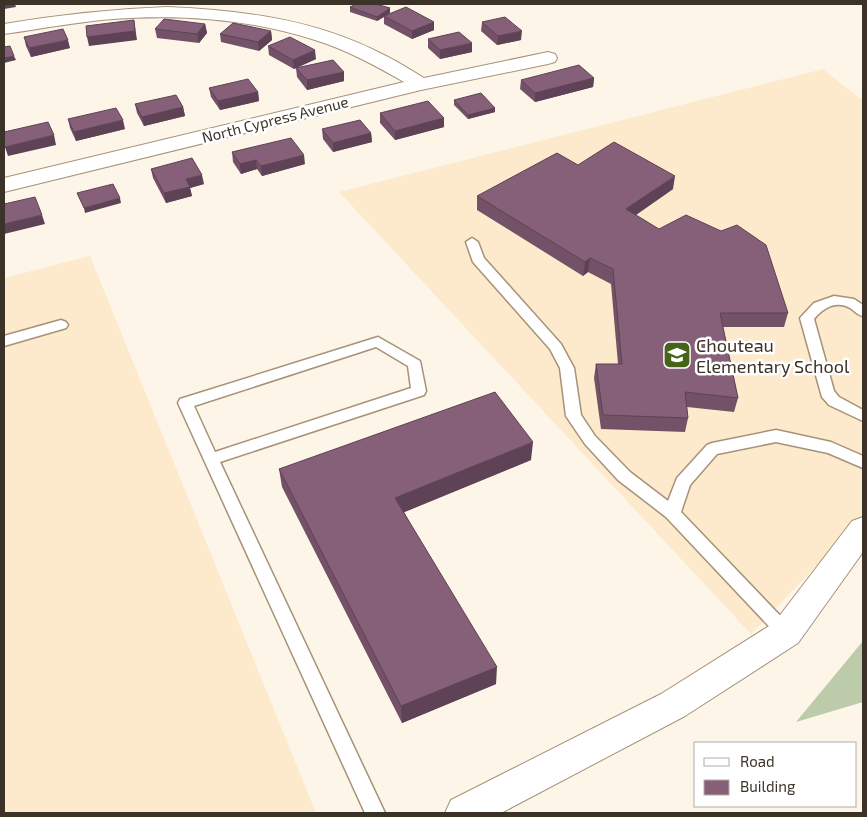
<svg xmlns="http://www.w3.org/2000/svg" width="867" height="817" font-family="'Exo 2',sans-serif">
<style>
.built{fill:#fde9cc}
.green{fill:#bccbaa}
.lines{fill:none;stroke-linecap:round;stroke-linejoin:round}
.lane-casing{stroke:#a69277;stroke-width:3}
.street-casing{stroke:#a69277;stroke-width:2}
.lane{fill:#fff;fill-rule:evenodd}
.street{fill:#fff;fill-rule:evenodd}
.wall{fill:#735268}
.shaded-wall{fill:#5e4255}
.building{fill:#865f79;stroke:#5e4255}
.labels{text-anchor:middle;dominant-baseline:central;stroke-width:5;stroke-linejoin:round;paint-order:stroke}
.far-street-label{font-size:15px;fill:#3b3328;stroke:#fff}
.poi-label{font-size:18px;fill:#3b3328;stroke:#fff;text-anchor:start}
</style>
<rect width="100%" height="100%" fill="#fef5e9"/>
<g class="built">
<polygon points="823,69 863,101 863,517 751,634 339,192"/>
<polygon points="90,256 316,813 4,813 4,278"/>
</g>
<polygon class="green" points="863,641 863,702 796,722"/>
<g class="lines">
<defs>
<g id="lane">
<polygon points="472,238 478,242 484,258 561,344 574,368 581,415 595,436 630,472 668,501 677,478 707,445 712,443 776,430 831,442 863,456 863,468 828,453 776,442 717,454 690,485 681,512 792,628 795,633 792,638 786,641 780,638 666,517 618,480 585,444 566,416 560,368 550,349 473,262 466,242"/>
<path d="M 834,296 L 854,299 L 863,305 L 863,316 C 857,315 855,311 850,308 C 836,300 823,308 814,319 L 834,391 L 839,397 L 863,410 L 863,421 L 829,405 L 822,397 L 800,318 L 814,303 Z"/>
<polygon points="61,320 66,322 68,325 66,328 4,346 4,336"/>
<path d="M 378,337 L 420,361 L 426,391 L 424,395 L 220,462 L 385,813 L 365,813 L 178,403 L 180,399 ZM 376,347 L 408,366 L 411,388 L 215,452 L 194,406 Z"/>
</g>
<g id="street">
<path d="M 167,7 C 240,10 314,19 380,53 C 395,60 409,69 424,78 L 548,52 L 555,54 L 557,58 L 555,62 L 548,64 L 421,90 L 4,192 L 4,178 L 404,82 C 376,66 347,50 315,40 C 250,19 180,14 113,19 C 76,22 40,29 4,34 L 4,24 C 58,15 112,9 167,7 Z"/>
<polygon points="863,517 863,552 798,643 685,716 501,813 445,813 451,800 661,694 774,623 852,521"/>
</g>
</defs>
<use href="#lane" class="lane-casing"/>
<use href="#street" class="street-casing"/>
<use href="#lane" class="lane"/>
<use href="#street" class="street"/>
</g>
<g class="wall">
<polygon points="350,7 390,8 390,13 388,14 434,30 412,39 384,24 384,17 377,21 350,12"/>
<polygon points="482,22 521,40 497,45 481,31"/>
<polygon points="205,24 207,33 199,43 157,38 155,29"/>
<polygon points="271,31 272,40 259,51 221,42 220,34"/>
<polygon points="24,37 70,48 31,57 26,46"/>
<polygon points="428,39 472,52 440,59 428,48"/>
<polygon points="268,46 316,59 294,69 269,55"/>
<polygon points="296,68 344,72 344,81 307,90 297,77"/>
<polygon points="594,78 593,87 535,102 520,89 521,80"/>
<polygon points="209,88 258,92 259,101 220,110 211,97"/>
<polygon points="454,100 495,108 495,112 468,119 454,105"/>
<polygon points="135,104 183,107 185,116 144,126 137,113"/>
<polygon points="380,113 444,118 444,127 395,140 380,123"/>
<polygon points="68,119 125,129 76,141 70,128"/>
<polygon points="322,129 371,133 372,142 333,152 323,139"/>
<polygon points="232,152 305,164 262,176 257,169 241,174 233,162"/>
<polygon points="151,169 204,184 190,188 192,196 166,203 153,178"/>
<polygon points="673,189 636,215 788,313 784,327 723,327 738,398 734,412 687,407 688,418 685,432 601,429 594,378 596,364 618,364 611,284 588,272 583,276 477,210 477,196"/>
<polygon points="531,460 404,512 496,684 402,723 282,487 279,469"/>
</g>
<g class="shaded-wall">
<polygon points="4,4 15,4 16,7 4,9"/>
<polygon points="390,8 390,13 377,21 377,17"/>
<polygon points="134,20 137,40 89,46 87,37"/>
<polygon points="434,22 434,30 412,39 412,31"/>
<polygon points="205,24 207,33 199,43 197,34"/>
<polygon points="271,31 272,40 259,51 258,42"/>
<polygon points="522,31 521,40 497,45 498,36"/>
<polygon points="68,40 70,48 31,57 29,48"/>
<polygon points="472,43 472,52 440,59 440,50"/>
<polygon points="315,50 316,59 294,69 293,60"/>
<polygon points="14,56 16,60 4,63 4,58"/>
<polygon points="344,72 344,81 307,90 307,80"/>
<polygon points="594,78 593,87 535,102 535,93"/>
<polygon points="258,92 259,101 220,110 218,101"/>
<polygon points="183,107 185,116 144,126 142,117"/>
<polygon points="495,108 495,112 468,119 468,115"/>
<polygon points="444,118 444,127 395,140 395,131"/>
<polygon points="123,120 125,129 76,141 74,132"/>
<polygon points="371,133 372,142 333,152 333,143"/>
<polygon points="54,135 56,145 8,156 5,147"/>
<polygon points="304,155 305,164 262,176 261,166"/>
<polygon points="256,160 257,169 241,174 240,164"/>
<polygon points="202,175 204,184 190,188 192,196 166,203 164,193 186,179"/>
<polygon points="675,176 673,189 624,223 626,209"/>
<polygon points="120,198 121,203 85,213 84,208"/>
<polygon points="42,215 45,224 4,234 4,224"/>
<polygon points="590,258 588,272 583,276 585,262"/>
<polygon points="533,442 531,460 395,516 395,498"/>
<polygon points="497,667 496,684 402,723 401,706"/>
</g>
<g class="building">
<polygon points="356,4 376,4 390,8 377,17 350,7"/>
<polygon points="406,7 434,22 412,31 384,16"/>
<polygon points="505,17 522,31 498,36 482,22"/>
<polygon points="164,19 205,24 197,34 155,29"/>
<polygon points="134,20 135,31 87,37 86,26"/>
<polygon points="233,23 271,31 258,42 220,34"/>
<polygon points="63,29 68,40 29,48 24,37"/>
<polygon points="459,32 472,43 440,50 428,39"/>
<polygon points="290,37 315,50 293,60 268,46"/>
<polygon points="10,46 14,56 4,58 4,47"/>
<polygon points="333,60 344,72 307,80 296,68"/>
<polygon points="579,65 594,78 535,93 521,80"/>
<polygon points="248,79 258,92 218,101 209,88"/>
<polygon points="481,93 495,108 468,115 454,100"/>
<polygon points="176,95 183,107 142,117 135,104"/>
<polygon points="428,101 444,118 395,131 380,113"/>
<polygon points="116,108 123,120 74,132 68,119"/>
<polygon points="360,120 371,133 333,143 322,129"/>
<polygon points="48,122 54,135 5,147 4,145 4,132"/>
<polygon points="291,138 304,155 261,166 256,160 240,164 232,152"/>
<polygon points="614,142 675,176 626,209 659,229 686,215 721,231 737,225 766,245 788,313 720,313 738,398 685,392 688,418 603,415 596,364 622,364 613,269 590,258 585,262 477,196 557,153 578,165"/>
<polygon points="192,158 202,175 186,179 190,187 164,193 151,169"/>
<polygon points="113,184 120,198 84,208 77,193"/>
<polygon points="35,197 42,215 4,224 4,204"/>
<polygon points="495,392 533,442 395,498 497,667 401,706 279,469"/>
</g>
<defs>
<symbol id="school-square" viewBox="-11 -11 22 22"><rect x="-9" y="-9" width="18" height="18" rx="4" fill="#466418" stroke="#fff"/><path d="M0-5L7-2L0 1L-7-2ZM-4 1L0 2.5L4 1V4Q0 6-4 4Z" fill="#fff"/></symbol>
</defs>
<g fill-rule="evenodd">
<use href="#school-square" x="661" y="339" width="32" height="32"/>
</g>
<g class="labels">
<g class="far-street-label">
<text transform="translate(275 119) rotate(-14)">North Cypress Avenue</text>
</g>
<g class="poi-label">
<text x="696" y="345">Chouteau<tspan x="696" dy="21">Elementary School</tspan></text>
</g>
</g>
<rect width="867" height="817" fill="none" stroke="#3b3328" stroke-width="10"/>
<rect x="694" y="742" width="162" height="65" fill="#ffffff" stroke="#b1ada9"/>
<rect x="704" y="758" width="25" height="8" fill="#ffffff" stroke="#b1ada9"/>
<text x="740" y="767" font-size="15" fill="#3b3328">Road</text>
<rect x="704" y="780" width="25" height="15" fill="#865f79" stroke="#b1ada9"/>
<text x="740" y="792" font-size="15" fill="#3b3328">Building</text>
</svg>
